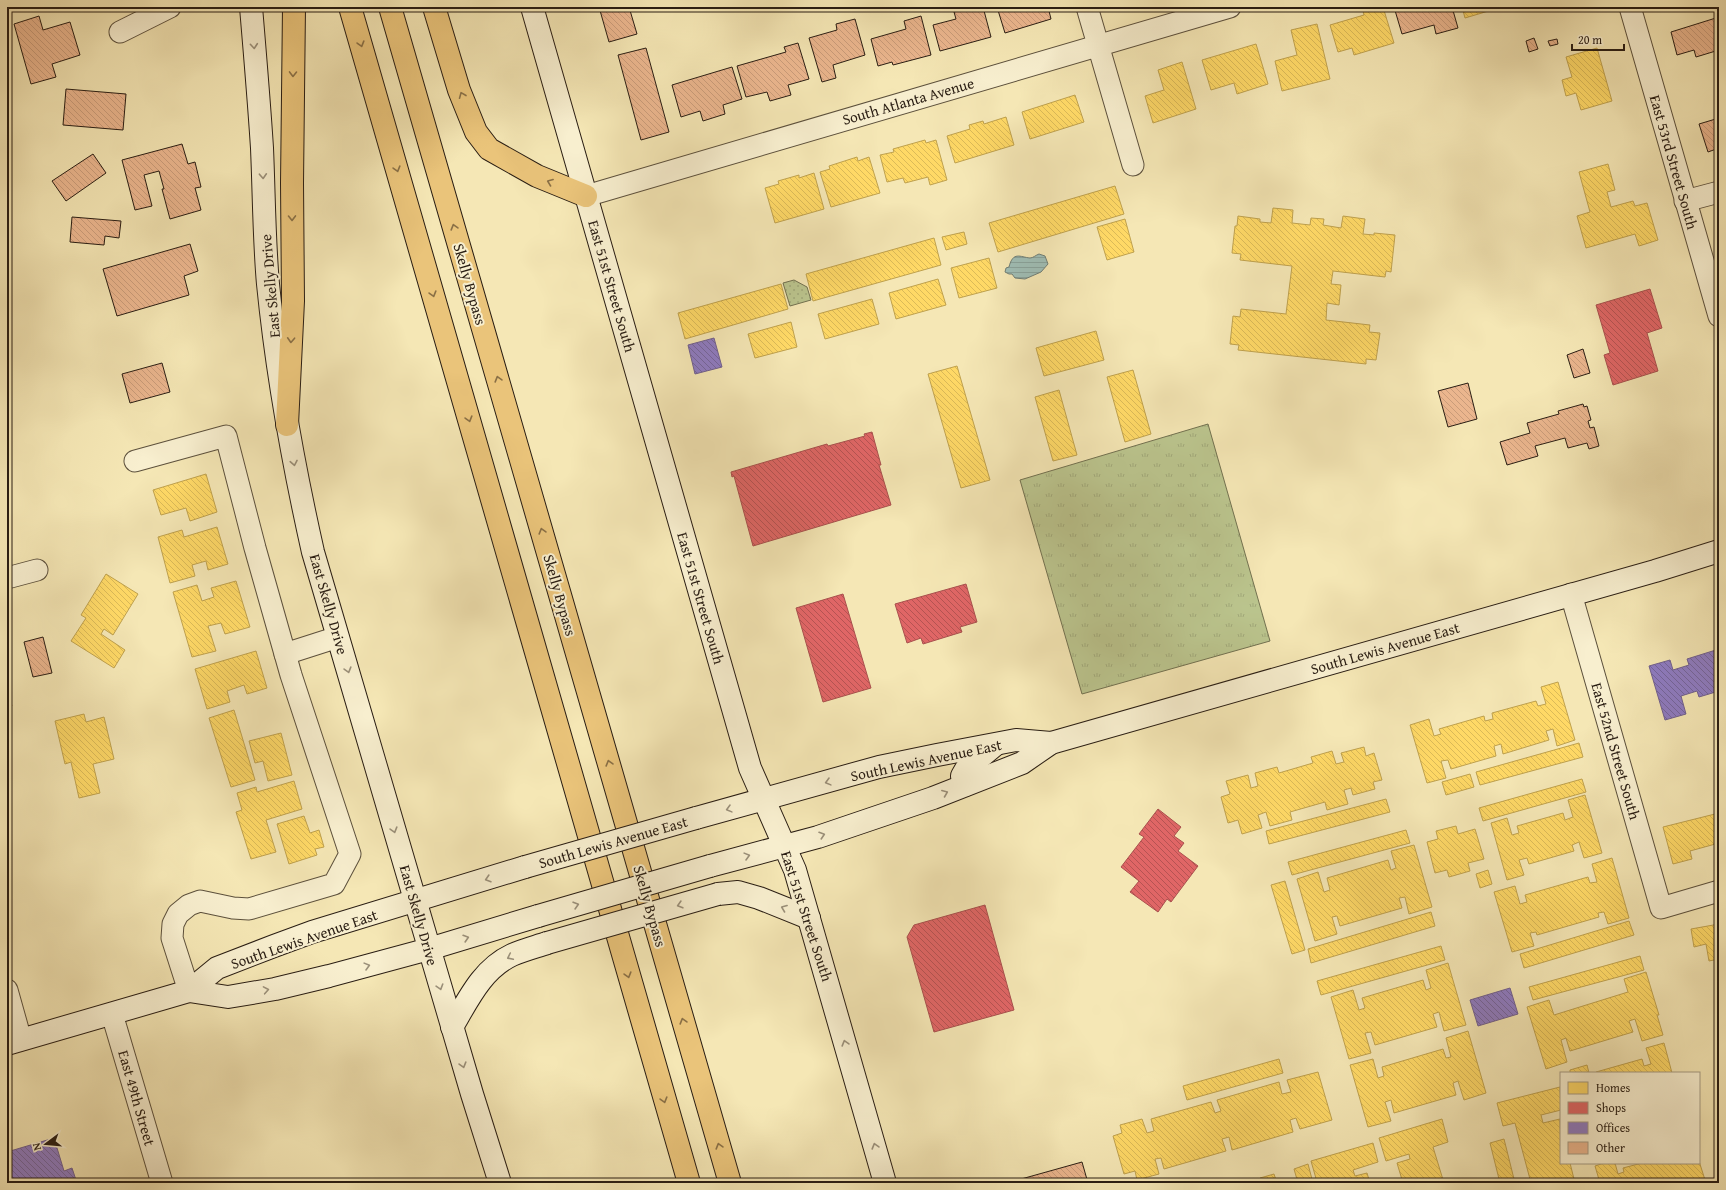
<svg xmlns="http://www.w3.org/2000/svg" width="1726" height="1190" font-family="'Gentium Book Plus',serif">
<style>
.grass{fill:url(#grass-tufts);stroke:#727150}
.park{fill:url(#park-dots);stroke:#727150}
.water{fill:url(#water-rules);stroke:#707e75}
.homes{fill:url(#homes-back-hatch);stroke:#bfa14d}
.shops{fill:url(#shops-back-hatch);stroke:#a9504d}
.offices{fill:url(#offices-back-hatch);stroke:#70608e}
.building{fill:url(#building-back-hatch);stroke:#291d13}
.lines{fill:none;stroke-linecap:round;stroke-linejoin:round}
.street-casing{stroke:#5c503c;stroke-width:23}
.secondary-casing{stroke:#291d13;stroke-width:24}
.highway-casing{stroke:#291d13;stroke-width:24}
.street{stroke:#f8efcf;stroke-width:21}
.secondary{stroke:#f8efcf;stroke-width:22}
.highway{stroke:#eac47a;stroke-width:22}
.secondary-bridge-casing{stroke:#291d13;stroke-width:24;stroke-linecap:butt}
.secondary-bridge{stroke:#f8efcf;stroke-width:22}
.oneway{stroke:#8a7046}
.oneway2{stroke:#9b907a}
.labels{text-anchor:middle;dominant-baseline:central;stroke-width:4;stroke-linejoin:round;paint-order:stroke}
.street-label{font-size:15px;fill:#291d13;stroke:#f8efcf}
</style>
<defs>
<pattern id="grass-tufts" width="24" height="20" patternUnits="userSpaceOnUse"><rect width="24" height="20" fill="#bbc58e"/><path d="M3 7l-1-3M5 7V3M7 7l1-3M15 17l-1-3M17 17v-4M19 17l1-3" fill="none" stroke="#a1a97a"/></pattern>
<pattern id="park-dots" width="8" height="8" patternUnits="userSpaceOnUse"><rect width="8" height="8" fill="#bbc58e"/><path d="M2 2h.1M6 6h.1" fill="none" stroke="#a1a97a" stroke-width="1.8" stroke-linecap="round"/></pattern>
<pattern id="water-rules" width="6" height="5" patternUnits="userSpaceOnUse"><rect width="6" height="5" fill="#9fbeb6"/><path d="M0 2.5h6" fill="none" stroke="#89a39c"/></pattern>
<pattern id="homes-back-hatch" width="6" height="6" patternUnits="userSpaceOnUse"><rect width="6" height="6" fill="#ffd966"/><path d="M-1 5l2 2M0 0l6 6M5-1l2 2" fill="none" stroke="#dbba58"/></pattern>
<pattern id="shops-back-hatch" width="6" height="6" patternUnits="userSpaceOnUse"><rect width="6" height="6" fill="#e06666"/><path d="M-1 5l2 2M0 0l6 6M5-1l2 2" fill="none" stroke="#b65353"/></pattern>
<pattern id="offices-back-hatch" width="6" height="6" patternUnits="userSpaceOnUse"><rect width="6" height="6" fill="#8e7cc3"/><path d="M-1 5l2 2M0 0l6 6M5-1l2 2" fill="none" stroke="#74659d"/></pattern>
<pattern id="building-back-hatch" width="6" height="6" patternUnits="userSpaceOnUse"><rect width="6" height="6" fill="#ebb68e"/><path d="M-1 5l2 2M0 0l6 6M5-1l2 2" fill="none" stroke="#ca9c7a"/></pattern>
</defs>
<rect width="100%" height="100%" fill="#f5e7b5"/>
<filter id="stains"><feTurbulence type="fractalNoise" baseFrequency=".005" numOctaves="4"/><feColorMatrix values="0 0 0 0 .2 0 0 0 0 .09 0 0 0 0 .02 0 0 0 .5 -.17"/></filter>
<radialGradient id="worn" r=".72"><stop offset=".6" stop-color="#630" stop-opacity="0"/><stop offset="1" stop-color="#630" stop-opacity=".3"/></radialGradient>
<polygon class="grass" points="1208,424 1270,641 1082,694 1020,480"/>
<polygon class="park" points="794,280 807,287 811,300 790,306 783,283"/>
<path class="water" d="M 1039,254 L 1045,256 L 1048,264 L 1041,272 L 1025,279 L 1015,278 L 1012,274 L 1009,274 L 1005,272 L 1006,268 L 1009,267 C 1013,251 1020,257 1030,258 C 1033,258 1036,255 1039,254 Z"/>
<g class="homes">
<polygon points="1377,7 1383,7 1394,43 1354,55 1352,48 1338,52 1330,25 1364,15 1363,11"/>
<polygon points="1462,7 1502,7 1465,18"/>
<polygon points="1317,24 1330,79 1282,91 1275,61 1297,55 1291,30"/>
<polygon points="1256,44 1268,84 1237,94 1234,83 1211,90 1202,60"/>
<polygon points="1597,48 1612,101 1581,110 1576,93 1566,96 1562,80 1572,77 1566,57"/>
<polygon points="1182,62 1196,109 1153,123 1145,96 1164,90 1158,70"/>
<polygon points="1075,95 1084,122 1030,139 1022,112"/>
<polygon points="1006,117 1014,145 955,163 947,136 970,129 969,125 983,121 984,124"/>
<polygon points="925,140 926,143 936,140 947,180 930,185 928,177 905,183 903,178 887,182 880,155 894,152 893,149"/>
<polygon points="857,157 858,161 869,157 880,193 831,207 820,172 830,169 829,166"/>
<polygon points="1608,164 1615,190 1607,192 1611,207 1633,201 1635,206 1647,203 1658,240 1639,246 1635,234 1586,248 1577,216 1590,212 1579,172"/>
<polygon points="814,173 824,209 775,223 765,188 779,184 778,181 799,175 799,178"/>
<polygon points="1115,186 1124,214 998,252 989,223"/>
<polygon points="1273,208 1293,210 1292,223 1310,225 1311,218 1324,219 1323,225 1341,228 1343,216 1365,219 1363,234 1374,235 1374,233 1395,235 1391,272 1386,271 1385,277 1333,271 1331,284 1341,285 1339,305 1327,303 1326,320 1370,325 1369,332 1380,333 1376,360 1366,359 1366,364 1238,350 1239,345 1230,344 1233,316 1240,317 1241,309 1286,314 1292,266 1240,260 1241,254 1232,253 1235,226 1237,226 1238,216 1260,219 1260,222 1271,223"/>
<polygon points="1125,219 1134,252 1107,260 1097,227"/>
<polygon points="964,232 967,244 946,250 942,237"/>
<polygon points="934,238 941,265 813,301 806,274"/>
<polygon points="989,258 997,288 959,298 951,268"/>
<polygon points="938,279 946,305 896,319 889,293"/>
<polygon points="781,284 788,309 685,339 678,313"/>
<polygon points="872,299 879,324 825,339 818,314"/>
<polygon points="791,322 797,347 755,358 748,334"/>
<polygon points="1096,331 1104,360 1044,376 1036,348"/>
<polygon points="957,366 990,480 961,488 928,374"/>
<polygon points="1133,370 1151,434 1125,442 1107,377"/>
<polygon points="1059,390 1077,455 1053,461 1035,397"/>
<polygon points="206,474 217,512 190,521 186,508 161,515 153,490"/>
<polygon points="217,527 228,564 208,570 206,561 192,565 195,576 170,583 158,537 182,530 184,537"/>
<polygon points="106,574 138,594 113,635 104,629 101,634 125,650 114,668 71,641 86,618 81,615"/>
<polygon points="236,581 250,627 225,634 221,623 208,626 216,651 192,657 173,592 197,585 202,601 214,597 211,588"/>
<polygon points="256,651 267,688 247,694 244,685 227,691 230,702 207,709 195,669"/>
<polygon points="1558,682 1575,740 1557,746 1553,729 1546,731 1549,740 1503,754 1501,744 1494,746 1496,756 1451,769 1448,760 1441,761 1446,778 1427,783 1410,725 1429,719 1434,736 1441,734 1439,729 1484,716 1485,721 1493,719 1492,713 1536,701 1538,706 1546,704 1541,687"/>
<polygon points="7,689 12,706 7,707"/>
<polygon points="234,710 255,780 231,787 209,718"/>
<polygon points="84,714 86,722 104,717 114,759 93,764 100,793 79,798 71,762 65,764 55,721"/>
<polygon points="281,733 292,775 268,781 263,761 255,763 249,741"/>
<polygon points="1579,743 1583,757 1480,785 1476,772"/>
<polygon points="1364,747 1366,756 1374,753 1382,780 1373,782 1375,789 1353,795 1351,788 1344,790 1348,804 1327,810 1325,802 1290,812 1292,820 1270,826 1266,812 1258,815 1262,828 1242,834 1238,820 1228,823 1221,797 1230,794 1226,781 1248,775 1251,788 1258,786 1255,773 1277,767 1279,773 1313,763 1311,757 1332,751 1336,764 1344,762 1341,753"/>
<polygon points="1470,774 1474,787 1446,795 1442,782"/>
<polygon points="1582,779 1586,792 1483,821 1479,808"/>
<polygon points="294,781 302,809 266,820 276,852 251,859 236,812 242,810 237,793 256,787 257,792"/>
<polygon points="1585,795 1602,853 1584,858 1579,842 1572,845 1574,851 1529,864 1527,858 1519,860 1524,875 1507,880 1491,823 1507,818 1512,835 1519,833 1517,826 1563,813 1565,820 1573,817 1568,800"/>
<polygon points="1386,799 1390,812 1269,844 1266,831"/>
<polygon points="1719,813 1719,843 1690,851 1692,859 1673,864 1663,827"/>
<polygon points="304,816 310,833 319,830 324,847 315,849 317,855 289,864 277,824"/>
<polygon points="1456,826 1458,834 1475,829 1484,859 1468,863 1470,871 1449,877 1447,870 1435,873 1427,842 1438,839 1436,831"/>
<polygon points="1406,830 1410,843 1292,875 1288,862"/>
<polygon points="1414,845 1432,907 1409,914 1405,897 1399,898 1402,908 1340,926 1337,916 1332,917 1337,934 1315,941 1297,879 1318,872 1324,892 1330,890 1327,878 1388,860 1391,870 1396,868 1391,851"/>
<polygon points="1612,858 1629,918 1608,924 1604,912 1598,913 1599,917 1537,935 1536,932 1530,933 1534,946 1512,952 1494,892 1515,886 1520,904 1527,902 1525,895 1588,877 1590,883 1597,882 1592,864"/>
<polygon points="1488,870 1492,884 1480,888 1476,874"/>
<polygon points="1285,881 1305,950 1292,954 1271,885"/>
<polygon points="1431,912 1435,926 1311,963 1308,949"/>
<polygon points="1629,921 1634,935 1524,968 1520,954"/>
<polygon points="1719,924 1719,959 1709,961 1706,944 1694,947 1691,929"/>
<polygon points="1441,946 1445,960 1321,995 1317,981"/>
<polygon points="1640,956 1644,970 1533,1000 1529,987"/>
<polygon points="1448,963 1466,1025 1444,1031 1439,1012 1433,1014 1437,1027 1375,1045 1371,1032 1365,1033 1371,1053 1349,1059 1331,997 1353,990 1359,1010 1365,1008 1362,998 1423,980 1426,990 1431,988 1426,970"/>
<polygon points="1646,972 1659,1015 1657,1015 1663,1035 1642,1041 1635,1019 1629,1021 1633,1032 1570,1051 1566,1038 1561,1040 1567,1062 1546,1069 1527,1007 1549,1000 1554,1015 1628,992 1624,979"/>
<polygon points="1468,1031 1486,1093 1464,1100 1458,1081 1453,1083 1456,1095 1394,1113 1391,1100 1385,1102 1391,1121 1368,1127 1350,1065 1373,1059 1378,1078 1384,1076 1382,1067 1443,1049 1446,1058 1451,1057 1446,1038"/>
<polygon points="1664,1043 1672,1073 1597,1073 1596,1072 1642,1059 1644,1066 1651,1064 1646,1048"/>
<polygon points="1279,1059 1283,1073 1187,1100 1183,1086"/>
<polygon points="1587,1065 1589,1073 1570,1073 1570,1070"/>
<polygon points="1318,1072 1332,1120 1300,1129 1296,1118 1290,1120 1293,1132 1232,1150 1229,1137 1222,1139 1226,1151 1164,1169 1161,1158 1155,1159 1159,1174 1137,1180 1135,1171 1124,1174 1113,1136 1122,1133 1120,1125 1142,1119 1147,1133 1154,1131 1151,1119 1211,1102 1215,1113 1221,1111 1217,1100 1279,1082 1282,1094 1291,1092 1287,1080"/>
<polygon points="1560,1087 1561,1110 1541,1115 1543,1123 1560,1119 1561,1163 1570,1163 1574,1179 1565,1182 1565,1183 1531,1183 1515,1123 1503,1126 1497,1103"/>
<polygon points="1442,1119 1448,1142 1433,1147 1444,1183 1403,1183 1397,1163 1410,1159 1409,1154 1386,1161 1379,1138"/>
<polygon points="1504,1139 1515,1183 1500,1183 1490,1143"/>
<polygon points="1373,1143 1378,1162 1353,1170 1355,1176 1367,1173 1370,1183 1330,1183 1329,1178 1317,1182 1311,1161"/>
<polygon points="1699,1161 1706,1183 1600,1183 1595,1166 1604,1163 1615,1163 1618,1174 1624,1172 1623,1168 1642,1163 1699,1163"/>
<polygon points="1308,1164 1313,1183 1298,1183 1294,1169"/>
<polygon points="1274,1174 1277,1183 1261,1183 1260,1178"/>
</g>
<g class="shops">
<polygon points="1650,289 1662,328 1647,333 1658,371 1613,385 1604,355 1610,353 1596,305"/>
<polygon points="872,432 881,465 879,465 891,505 753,546 734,476 732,477 731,472 827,444 828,446 865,436 864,434"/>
<polygon points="966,584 977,622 960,627 962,632 923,644 921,638 907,643 895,604"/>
<polygon points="843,594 871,688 823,702 796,608"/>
<polygon points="1158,809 1181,827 1174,836 1184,843 1178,851 1198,866 1171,902 1167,899 1158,912 1130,892 1139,881 1121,867 1144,837 1139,834"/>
<polygon points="985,905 1014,1010 934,1032 907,937 914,925"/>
</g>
<g class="offices">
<polygon points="714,338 722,367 695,374 688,345"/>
<polygon points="1719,649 1719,691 1699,697 1697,691 1681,696 1686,714 1665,720 1649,666 1670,660 1673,670 1689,665 1687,659"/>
<polygon points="1510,988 1518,1014 1478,1026 1470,1000"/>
<polygon points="54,1138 64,1171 72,1168 77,1183 7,1183 7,1152"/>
</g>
<g class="building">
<polygon points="599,7 629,7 637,34 609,42"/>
<polygon points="961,7 983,7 991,37 940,51 933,25 956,19 954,12 962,10"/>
<polygon points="997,7 1048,7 1051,19 1005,33"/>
<polygon points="1394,7 1452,7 1458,28 1436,34 1434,25 1402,34"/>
<polygon points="39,16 43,30 70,22 80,55 52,64 56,77 31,84 14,24"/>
<polygon points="921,16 931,55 893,65 892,62 878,66 871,39 906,29 904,21"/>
<polygon points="1719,17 1719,50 1696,57 1694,50 1677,55 1671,32"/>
<polygon points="855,19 865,55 833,65 836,78 822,82 809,38 837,30 836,24"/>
<polygon points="1534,38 1538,49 1529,52 1526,41"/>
<polygon points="1557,39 1558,44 1550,46 1548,41"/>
<polygon points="798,43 809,79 788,85 791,95 770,101 767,92 746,97 737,66 786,52 784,47"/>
<polygon points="646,48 669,132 641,140 618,55"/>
<polygon points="732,67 742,99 723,105 725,114 703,121 700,111 681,117 672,85"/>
<polygon points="66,89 126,94 123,130 63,125"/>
<polygon points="1719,118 1719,148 1708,152 1699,124"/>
<polygon points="182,144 188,164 195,162 201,187 195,188 201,210 170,219 162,189 164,189 159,171 144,175 152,206 135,210 122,160"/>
<polygon points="93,154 106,173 66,201 52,181"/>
<polygon points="72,217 121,221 119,238 105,236 104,245 70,242"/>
<polygon points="190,244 198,271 184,276 189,295 117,316 103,269"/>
<polygon points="1583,349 1590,373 1574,378 1567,355"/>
<polygon points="162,363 170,392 130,403 122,374"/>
<polygon points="1468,383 1477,419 1448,427 1438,391"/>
<polygon points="1583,404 1584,407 1587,406 1591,420 1588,421 1590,428 1594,427 1599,446 1589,449 1587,443 1568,448 1565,438 1535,446 1538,456 1507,465 1500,442 1530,433 1527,423 1559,414 1558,411"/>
<polygon points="43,637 52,673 33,677 24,642"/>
<polygon points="1082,1162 1088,1183 1007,1183"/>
</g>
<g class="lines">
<defs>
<g id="street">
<polyline points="1087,7 1133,165"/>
<polyline points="1630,7 1719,316"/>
<polyline points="120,32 170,7"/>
<polyline points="586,196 1230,7"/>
<polyline points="1685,201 1719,192"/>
<polyline points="135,461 226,436 255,548 291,675 350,854 334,884 249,909 233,908 200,901 189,905 178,914 173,924 172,938 189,991"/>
<polyline points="7,578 37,570"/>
<polyline points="1571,594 1661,908 1719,891"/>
<polyline points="285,654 338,637"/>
<polyline points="7,990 21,1040"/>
<polyline points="112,1014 162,1183"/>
</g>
<g id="secondary">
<path d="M 251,7 C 255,54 259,101 262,148 C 264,193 264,239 268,284 C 277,375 293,463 313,552 L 472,1094 L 500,1183"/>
<polyline points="532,7 750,768 795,870 885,1183"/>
<polyline points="965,785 962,776 966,769 995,745"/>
<polyline points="696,818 879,767 937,755 1016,740 1051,743"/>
<polyline points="710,866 818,837 933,798 1022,763 1051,743 1655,571 1719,551"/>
<polyline points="718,894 738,892 759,898 809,918"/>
<polyline points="189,991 228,997 275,989 329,976 429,949 538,916"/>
<path d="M 452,1027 C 468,1000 482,969 512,955 C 523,950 535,947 547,943"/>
<polyline points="7,1044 189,991 217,968 274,946 312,932 525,867"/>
</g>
<g id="highway">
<polyline points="350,7 689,1183"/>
<polyline points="390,7 730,1183"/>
<polyline points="434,7 459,90 476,132 489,149 537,176 586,196"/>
<polyline points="287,425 293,301 292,183 294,7"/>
</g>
</defs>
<use href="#street" class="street-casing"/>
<use href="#secondary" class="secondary-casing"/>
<use href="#highway" class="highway-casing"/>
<use href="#street" class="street"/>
<use href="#secondary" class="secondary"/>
<use href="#highway" class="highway"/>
<defs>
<g id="secondary-bridge">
<polyline points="525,867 696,818"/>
<polyline points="538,916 710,866"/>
<polyline points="547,943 718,894"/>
</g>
</defs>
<use href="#secondary-bridge" class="secondary-bridge-casing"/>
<use href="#secondary-bridge" class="secondary-bridge"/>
</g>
<defs><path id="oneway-chevron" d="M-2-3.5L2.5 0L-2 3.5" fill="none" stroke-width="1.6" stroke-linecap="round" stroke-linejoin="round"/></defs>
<g class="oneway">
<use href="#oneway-chevron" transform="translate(361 44) rotate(74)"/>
<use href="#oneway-chevron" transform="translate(293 74) rotate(91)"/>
<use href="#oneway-chevron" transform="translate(462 95) rotate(-112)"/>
<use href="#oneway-chevron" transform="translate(397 169) rotate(74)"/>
<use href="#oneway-chevron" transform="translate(550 182) rotate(-159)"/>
<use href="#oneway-chevron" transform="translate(292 218) rotate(89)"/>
<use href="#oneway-chevron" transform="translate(454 227) rotate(-106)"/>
<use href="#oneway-chevron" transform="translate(433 294) rotate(74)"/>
<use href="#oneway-chevron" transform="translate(291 340) rotate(93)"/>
<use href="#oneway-chevron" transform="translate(498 379) rotate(-106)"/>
<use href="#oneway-chevron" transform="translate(469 419) rotate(74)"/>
<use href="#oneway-chevron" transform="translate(542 531) rotate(-106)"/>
<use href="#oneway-chevron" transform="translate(609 763) rotate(-106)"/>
<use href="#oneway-chevron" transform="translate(628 975) rotate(74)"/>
<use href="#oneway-chevron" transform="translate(683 1021) rotate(-106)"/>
<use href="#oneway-chevron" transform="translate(664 1100) rotate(74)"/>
<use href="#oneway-chevron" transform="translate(719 1146) rotate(-106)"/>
</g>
<g class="oneway2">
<use href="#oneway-chevron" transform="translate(254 46) rotate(85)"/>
<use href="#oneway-chevron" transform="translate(263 176) rotate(87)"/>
<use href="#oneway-chevron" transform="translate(294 463) rotate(79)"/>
<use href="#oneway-chevron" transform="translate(348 670) rotate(74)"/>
<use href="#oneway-chevron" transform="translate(828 782) rotate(165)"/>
<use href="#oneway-chevron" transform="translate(945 793) rotate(-22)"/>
<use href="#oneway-chevron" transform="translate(729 809) rotate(165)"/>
<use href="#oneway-chevron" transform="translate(394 830) rotate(74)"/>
<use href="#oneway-chevron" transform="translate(822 835) rotate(-18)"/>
<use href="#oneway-chevron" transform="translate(747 856) rotate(-15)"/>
<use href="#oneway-chevron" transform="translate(488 879) rotate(163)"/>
<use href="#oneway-chevron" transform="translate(576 905) rotate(-16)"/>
<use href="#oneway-chevron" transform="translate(680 905) rotate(164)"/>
<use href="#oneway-chevron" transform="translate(784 908) rotate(-159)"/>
<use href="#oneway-chevron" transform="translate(466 938) rotate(-17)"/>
<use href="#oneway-chevron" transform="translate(510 957) rotate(154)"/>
<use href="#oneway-chevron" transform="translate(367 966) rotate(-15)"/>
<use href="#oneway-chevron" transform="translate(440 987) rotate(73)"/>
<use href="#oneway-chevron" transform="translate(266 990) rotate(-10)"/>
<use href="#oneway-chevron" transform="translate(845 1043) rotate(-106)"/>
<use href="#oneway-chevron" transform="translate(463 1065) rotate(74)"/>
<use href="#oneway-chevron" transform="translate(875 1146) rotate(-106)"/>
</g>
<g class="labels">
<g class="street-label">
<text transform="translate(908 101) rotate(-16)">South Atlanta Avenue</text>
<text transform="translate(1674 162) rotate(74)">East 53rd Street South</text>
<text transform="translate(470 284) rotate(74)">Skelly Bypass</text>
<text transform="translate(270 286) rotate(-95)">East Skelly Drive</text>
<text transform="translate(612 286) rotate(74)">East 51st Street South</text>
<text transform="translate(560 595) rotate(74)">Skelly Bypass</text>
<text transform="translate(701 598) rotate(74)">East 51st Street South</text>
<text transform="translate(329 604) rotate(74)">East Skelly Drive</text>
<text transform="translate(1385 648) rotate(-16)">South Lewis Avenue East</text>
<text transform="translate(1616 751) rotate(74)">East 52nd Street South</text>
<text transform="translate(926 760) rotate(-12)">South Lewis Avenue East</text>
<text transform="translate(613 842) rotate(-16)">South Lewis Avenue East</text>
<text transform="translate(650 906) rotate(74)">Skelly Bypass</text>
<text transform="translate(419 915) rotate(74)">East Skelly Drive</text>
<text transform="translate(807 916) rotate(72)">East 51st Street South</text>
<text transform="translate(304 939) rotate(-19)">South Lewis Avenue East</text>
<text transform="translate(137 1098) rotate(74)">East 49th Street</text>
</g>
</g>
<rect width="1726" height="1190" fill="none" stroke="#f5e7b5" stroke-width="24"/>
<rect x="8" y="8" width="1710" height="1174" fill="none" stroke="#291d13" stroke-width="2"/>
<rect x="12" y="12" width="1702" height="1166" fill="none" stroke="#291d13"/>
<rect x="1560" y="1072" width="140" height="92" fill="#f8efcf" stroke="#a59b84"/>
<rect x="1568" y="1082" width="20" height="12" fill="#ffd966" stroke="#a59b84"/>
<text x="1596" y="1092" font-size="12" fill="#291d13">Homes</text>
<rect x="1568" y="1102" width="20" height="12" fill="#e06666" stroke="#a59b84"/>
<text x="1596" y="1112" font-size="12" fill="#291d13">Shops</text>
<rect x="1568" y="1122" width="20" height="12" fill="#8e7cc3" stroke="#a59b84"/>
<text x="1596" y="1132" font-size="12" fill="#291d13">Offices</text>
<rect x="1568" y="1142" width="20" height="12" fill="#ebb68e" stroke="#a59b84"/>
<text x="1596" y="1152" font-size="12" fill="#291d13">Other</text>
<g transform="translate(46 1144) rotate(254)" stroke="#f8efcf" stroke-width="3" paint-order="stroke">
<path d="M0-3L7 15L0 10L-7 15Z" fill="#291d13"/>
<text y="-6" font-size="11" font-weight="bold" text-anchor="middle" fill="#291d13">N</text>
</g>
<path d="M1572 44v6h52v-6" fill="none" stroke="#291d13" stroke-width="2"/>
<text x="1578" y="44" font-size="12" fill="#291d13" stroke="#f8efcf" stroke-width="3" paint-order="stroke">20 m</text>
<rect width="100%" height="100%" filter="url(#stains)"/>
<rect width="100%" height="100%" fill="url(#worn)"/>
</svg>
